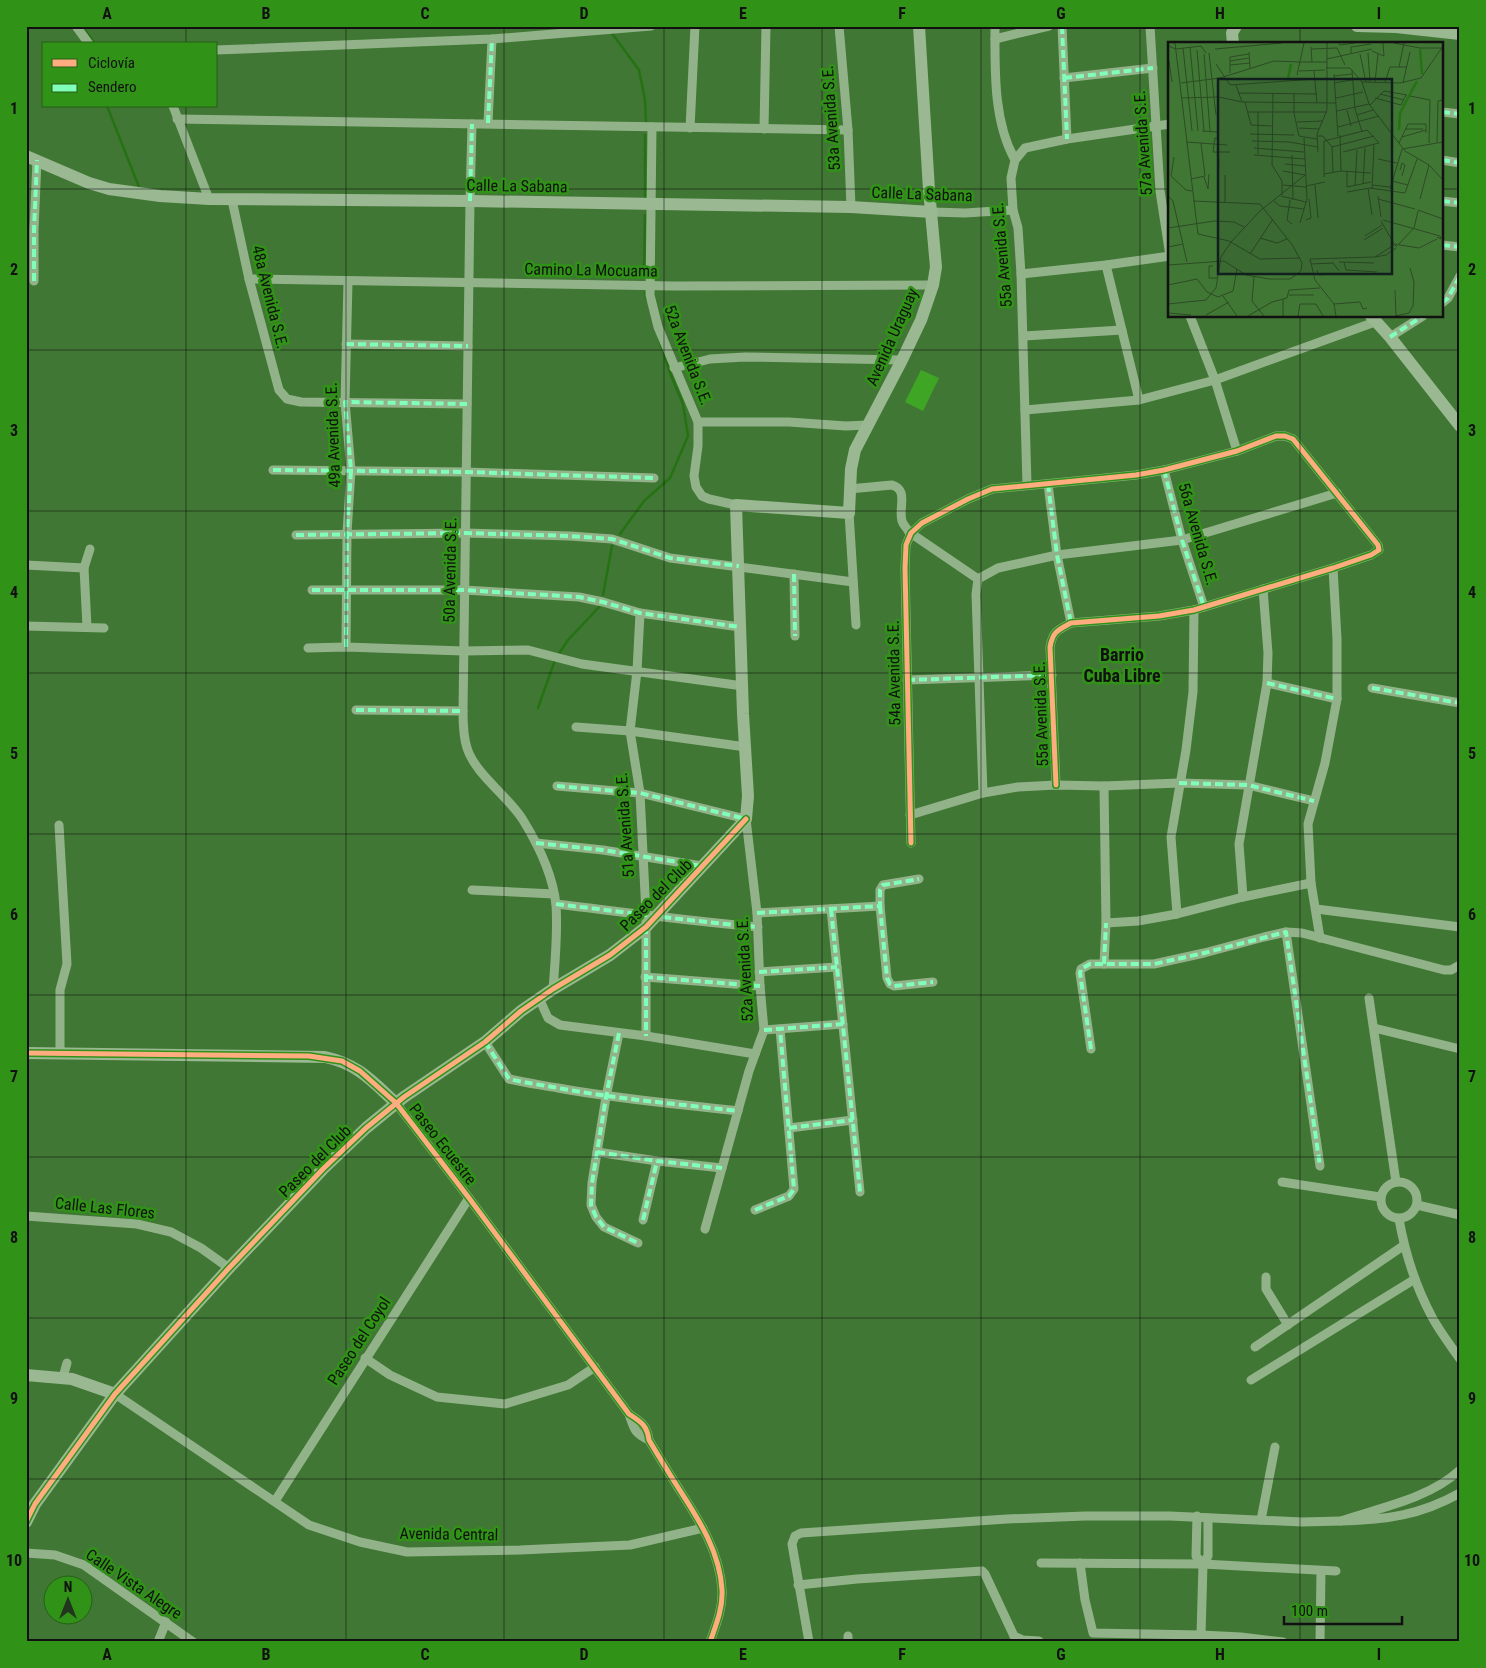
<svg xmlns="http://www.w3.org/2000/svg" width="1486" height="1668" font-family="'Roboto Condensed',sans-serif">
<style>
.green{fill:#3ea624}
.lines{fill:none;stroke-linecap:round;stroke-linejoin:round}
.stream{stroke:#257213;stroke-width:2.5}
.street{stroke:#92b38a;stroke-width:9}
.secondary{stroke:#9ab892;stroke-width:12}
.quiet{stroke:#80ffba;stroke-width:4;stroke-dasharray:8 4;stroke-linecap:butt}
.cycleway-casing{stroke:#309318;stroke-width:8}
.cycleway{stroke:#ffac80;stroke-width:5}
.grid{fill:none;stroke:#111;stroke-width:1;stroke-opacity:0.55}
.labels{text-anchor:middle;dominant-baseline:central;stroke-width:5;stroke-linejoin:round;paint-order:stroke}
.street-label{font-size:16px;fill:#111;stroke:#309318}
.neighbourhood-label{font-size:18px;font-weight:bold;fill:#111;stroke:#309318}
.inset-river{fill:none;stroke:#257213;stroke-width:2.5}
.inset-road{fill:none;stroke:#2d4b25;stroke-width:1}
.view{fill:#11201f;fill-opacity:0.15;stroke:#11201f;stroke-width:2.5}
.inset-edge{fill:none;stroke:#111;stroke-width:2.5}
.neatline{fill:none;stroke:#111;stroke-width:2}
.grid-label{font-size:16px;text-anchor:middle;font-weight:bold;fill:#111}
</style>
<rect width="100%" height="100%" fill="#417734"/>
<polygon class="green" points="921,370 939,378 923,411 905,402"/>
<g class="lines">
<g class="stream">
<polyline points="82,26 95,44"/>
<polyline points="611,32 639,70 645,100 646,123"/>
<polyline points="107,106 139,187"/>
<polyline points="645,135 645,199"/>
<polyline points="644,275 645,215"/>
<polyline points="645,293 647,300"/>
<polyline points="620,534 644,501 670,478 688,436 683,404 670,373 659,339"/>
<polyline points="603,595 612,546"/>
<polyline points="558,655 568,640 601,605"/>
<polyline points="538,708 555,660"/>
</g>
<g class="street">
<polyline points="76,26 89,44"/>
<polyline points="839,26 848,130 851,207"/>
<path d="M 995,26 C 995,69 993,121 1015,160 L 1011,178 L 1013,210 L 1018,228 L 1021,274 L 1027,485"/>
<polyline points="1062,26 1067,139"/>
<polyline points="1150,26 1160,191 1170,256"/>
<polyline points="995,39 1049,26"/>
<polyline points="216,50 492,39 651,26"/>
<polyline points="1064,78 1153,68"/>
<polyline points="173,106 209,199"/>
<polyline points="1442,112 1460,114"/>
<polyline points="177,119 848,130"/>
<polyline points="488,123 492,39"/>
<path d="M 472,124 L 470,201 L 463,711 C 463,723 463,736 467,748 C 475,774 509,797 523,820 C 539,846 553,875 556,905 C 558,933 555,962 553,989"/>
<polyline points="652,127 650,295 658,327 698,422 698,446 694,476 696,487 702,496 709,499 736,505"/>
<polyline points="690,128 695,26"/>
<polyline points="764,129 766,26"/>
<polyline points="1015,160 1025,148 1067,139 1170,124"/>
<polyline points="1442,160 1460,163"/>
<polyline points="232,200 249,279 279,390 287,399 301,402 467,404"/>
<polyline points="1442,201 1460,203"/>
<polyline points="932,212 965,213 1013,210"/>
<polyline points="1442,245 1460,247"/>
<polyline points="1106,265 1139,400"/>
<polyline points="1021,274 1106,265 1170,256"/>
<polyline points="249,279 673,286 933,285"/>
<polyline points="34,281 34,230 37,160"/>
<polyline points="1442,303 1448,298 1460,276"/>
<polyline points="1190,316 1215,380 1237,451"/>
<polyline points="1024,336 1122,330"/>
<polyline points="1390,337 1423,316"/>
<polyline points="346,344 468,346"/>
<polyline points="674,368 710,359 745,357 902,360"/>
<polyline points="1025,410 1139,400 1215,380 1375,322"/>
<polyline points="698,422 789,422 846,426 867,425"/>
<polyline points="273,470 466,472 654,478"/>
<polyline points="1164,470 1182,540 1204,607"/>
<polyline points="1048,484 1057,555 1071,623"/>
<path d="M 849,489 L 892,485 C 909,490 898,508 902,521 C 903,525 907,528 909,532 L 978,579"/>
<polyline points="849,513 856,625"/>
<polyline points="296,535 465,533 570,536 612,539 670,558 853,582"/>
<polyline points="26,565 84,568"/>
<polyline points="794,574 795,636"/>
<polyline points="312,590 464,590 579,597 603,602 640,613 740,627"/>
<polyline points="640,613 637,671 630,731 640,793 646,914 646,1036"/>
<polyline points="26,626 104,628"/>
<polyline points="87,627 84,568 90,549"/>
<polyline points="346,647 347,533 351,470 345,402 348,282"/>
<polyline points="308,648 346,647 463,651 528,650 582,664 743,686"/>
<polyline points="907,680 1052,675"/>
<polyline points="1267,683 1337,699"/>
<polyline points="1372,688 1460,703"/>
<polyline points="356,710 463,711"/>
<polyline points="576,727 630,731 746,747"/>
<polyline points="557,786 640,793 746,819 757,913 760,986 764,1030 749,1071 705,1229"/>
<polyline points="1104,786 1106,923 1138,921 1177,914 1243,897 1311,883"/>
<polyline points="983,793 976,594 978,579 998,568 1057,555 1182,540 1337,493"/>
<polyline points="910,815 983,793 1018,787 1056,785 1104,786 1179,783 1248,785 1314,801"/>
<polyline points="59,825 67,964 60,990 60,1053"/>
<polyline points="536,843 603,850 702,866"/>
<path d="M 911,843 L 905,568 L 906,545 L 911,533 L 922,523 L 968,499 L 992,489 L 1136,475 L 1164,470 L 1237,451 L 1276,436 L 1285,436 L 1293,439 L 1378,545 L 1379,550 L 1371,555 L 1333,568 L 1194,610 L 1159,616 L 1071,623 C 1058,630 1053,631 1050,647 L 1056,785"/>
<polyline points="472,890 554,894"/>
<polyline points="1243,897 1239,844 1267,683 1268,653 1263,589"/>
<path d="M 556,904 C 623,912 690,921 758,927"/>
<polyline points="880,906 887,978 890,984 894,986 933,982"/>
<polyline points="831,909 860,1192"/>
<polyline points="1316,909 1460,927"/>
<polyline points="757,913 880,906 880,890 883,885 919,879"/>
<polyline points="1177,914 1171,837 1186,750 1193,692 1194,610"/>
<polyline points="1286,932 1320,1166"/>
<polyline points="1320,938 1311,883 1308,824 1325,763 1337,699 1337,639 1333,568"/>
<polyline points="1104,964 1106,923"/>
<polyline points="759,972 837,967"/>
<polyline points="645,977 760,986"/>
<polyline points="539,998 548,1018 560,1025 646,1036 755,1054"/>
<polyline points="1369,998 1396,1182"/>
<polyline points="1374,1028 1460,1049"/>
<polyline points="764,1030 843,1024"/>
<polyline points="619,1033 606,1097 592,1183 591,1205 596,1217 604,1227 638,1243"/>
<path d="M 485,1042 L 509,1079 C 526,1083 542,1085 558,1088 C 618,1099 677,1104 738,1111"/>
<polyline points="1091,1049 1080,973 1081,969 1090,964 1154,964 1204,953 1264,937 1286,932 1302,933 1444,970 1451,970 1460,965"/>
<path d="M 396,1103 L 469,1198 L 629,1414 C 641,1422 647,1425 649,1440 C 659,1457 669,1473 679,1489 C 699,1520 720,1552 722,1590 C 723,1608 716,1625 710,1642"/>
<polyline points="789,1128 853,1120"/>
<polyline points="597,1152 657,1161 722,1168"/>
<polyline points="1282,1182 1380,1197"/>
<circle cx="1399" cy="1200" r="18"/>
<polyline points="1417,1205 1460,1215"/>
<polyline points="755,1210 789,1196 794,1189 780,1029"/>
<polyline points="26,1216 137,1224 171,1232 201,1248 229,1268"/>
<path d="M 1399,1219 C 1405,1253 1416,1287 1432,1317 C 1440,1332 1451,1346 1460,1359"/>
<polyline points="643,1220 657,1161"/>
<polyline points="1266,1277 1266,1289 1288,1325"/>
<polyline points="1255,1347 1403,1246"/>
<polyline points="365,1358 390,1375 437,1397 505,1404 568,1385 595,1367"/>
<polyline points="63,1377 67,1363"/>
<polyline points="1251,1380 1415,1279"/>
<polyline points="115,1394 309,1525 360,1542 407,1552 520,1550 630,1545 703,1528"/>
<path d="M 629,1414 C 634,1429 634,1433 649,1440"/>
<path d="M 1460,1470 C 1428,1499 1382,1507 1341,1521 C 1386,1520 1421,1515 1460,1493"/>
<polyline points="275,1501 469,1198"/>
<polyline points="1197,1516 1196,1556 1203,1564"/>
<polyline points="1261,1520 1275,1447"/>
<polyline points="26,1553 55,1555 84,1565 193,1642"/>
<polyline points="1041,1563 1203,1564 1336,1571"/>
<polyline points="1080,1563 1085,1600 1093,1633 1201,1635 1241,1637 1283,1642"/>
<polyline points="798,1585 857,1579 982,1571 985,1574 1014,1636 1023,1640 1039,1641"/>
<polyline points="1201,1635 1203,1564 1208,1556 1208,1518"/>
<polyline points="848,1636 848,1642"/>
<polyline points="158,1642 166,1622"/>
<polyline points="809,1642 792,1544 795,1536 801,1533 1007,1519 1085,1516 1170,1516 1302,1522 1341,1521"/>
<polyline points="1320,1642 1321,1571"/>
</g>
<g class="secondary">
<polyline points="1357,26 1396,27 1460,34"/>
<polyline points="1233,44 1232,33 1236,26"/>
<polyline points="26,156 89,183 109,189 160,196 209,199 470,201 851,207 932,212"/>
<polyline points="1371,316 1390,337 1460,426"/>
<path d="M 26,1053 L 325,1057 C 358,1064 372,1081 396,1103"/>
<polyline points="26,1375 72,1379 115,1394"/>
<polyline points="26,1522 35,1504 115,1394 229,1268 323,1169 366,1128 404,1097 485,1042 521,1011 553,989 610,955 646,927 746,819 748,796 743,714 736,505 849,513 851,469 855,450 902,360 921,320 933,285 936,267 929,190 919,26"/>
</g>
<g class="quiet">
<polyline points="1062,26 1067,139"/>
<polyline points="1064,78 1153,68"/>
<polyline points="1442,112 1460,114"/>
<polyline points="488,123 492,39"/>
<polyline points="1442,160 1460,163"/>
<polyline points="470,201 472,124"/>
<polyline points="1442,201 1460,203"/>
<polyline points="1442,245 1460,247"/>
<polyline points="34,281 34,230 37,160"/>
<polyline points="1442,303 1448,298 1460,276"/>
<polyline points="1390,337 1423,316"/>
<polyline points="346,344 468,346"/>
<polyline points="273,470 466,472 654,478"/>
<polyline points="1164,470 1182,540 1204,607"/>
<polyline points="1048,484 1057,555 1071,623"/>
<polyline points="296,535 465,533 570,536 612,539 670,558 739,566"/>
<polyline points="794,574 795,636"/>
<polyline points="312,590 464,590 579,597 603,602 640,613 740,627"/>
<polyline points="346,647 347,533 351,470 345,402 467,404"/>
<polyline points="907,680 1052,675"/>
<polyline points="1267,683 1337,699"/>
<polyline points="1372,688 1460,703"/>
<polyline points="356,710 463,711"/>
<polyline points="1179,783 1248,785 1314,801"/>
<polyline points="557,786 640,793 746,819"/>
<polyline points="536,843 603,850 702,866"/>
<path d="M 556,904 C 623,912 690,921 758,927"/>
<polyline points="880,906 887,978 890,984 894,986 933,982"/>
<polyline points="831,909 860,1192"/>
<polyline points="757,913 880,906 880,890 883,885 919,879"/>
<polyline points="646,926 646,1036"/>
<polyline points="1104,964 1106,923"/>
<polyline points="759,972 837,967"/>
<polyline points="645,977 760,986"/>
<polyline points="764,1030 843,1024"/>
<polyline points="619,1033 606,1097 592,1183 591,1205 596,1217 604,1227 638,1243"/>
<path d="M 485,1042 L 509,1079 C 526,1083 542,1085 558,1088 C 618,1099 677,1104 738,1111"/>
<polyline points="1091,1049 1080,973 1081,969 1090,964 1154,964 1204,953 1286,932 1320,1166"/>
<polyline points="789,1128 853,1120"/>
<polyline points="597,1152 657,1161 722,1168"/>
<polyline points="755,1210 789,1196 794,1189 780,1029"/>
<polyline points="643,1220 657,1161"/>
</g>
<defs>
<g id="cycleway">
<path d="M 911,843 L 905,568 L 906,545 L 911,533 L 922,523 L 968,499 L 992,489 L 1136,475 L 1164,470 L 1237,451 L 1276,436 L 1285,436 L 1293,439 L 1378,545 L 1379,550 L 1371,555 L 1333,568 L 1194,610 L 1159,616 L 1071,623 C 1058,630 1053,631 1050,647 L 1056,785"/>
<path d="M 26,1053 L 309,1056 L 342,1061 L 360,1071 L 396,1103 L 469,1198 L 629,1414 C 641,1422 647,1425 649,1440 C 659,1457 669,1473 679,1489 C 699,1520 720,1552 722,1590 C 723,1608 716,1625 710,1642"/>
<polyline points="26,1522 35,1504 115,1394 229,1268 323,1169 366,1128 404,1097 485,1042 521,1011 553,989 610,955 646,927 746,819"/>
</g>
</defs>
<use href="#cycleway" class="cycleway-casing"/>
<use href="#cycleway" class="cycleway"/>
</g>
<path class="grid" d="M 186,26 L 186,44M 346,26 L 346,1642M 504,26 L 504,1642M 664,26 L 664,1642M 822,26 L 822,1642M 981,26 L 981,1642M 1140,26 L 1140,1642M 1300,26 L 1300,44M 186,106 L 186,1642M 26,189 L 1170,189M 1442,189 L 1460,189M 1300,316 L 1300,1642M 26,350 L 1460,350M 26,511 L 1460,511M 26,673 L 1460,673M 26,834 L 1460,834M 26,995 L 1460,995M 26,1157 L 1460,1157M 26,1318 L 1460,1318M 26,1479 L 1460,1479"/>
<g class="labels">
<g class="street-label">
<text transform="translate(831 118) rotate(-94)">53a Avenida S.E.</text>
<text transform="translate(1143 143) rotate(-94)">57a Avenida S.E.</text>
<text transform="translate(517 186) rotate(1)">Calle La Sabana</text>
<text transform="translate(922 194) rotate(2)">Calle La Sabana</text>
<text transform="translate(1002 255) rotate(-95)">55a Avenida S.E.</text>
<text transform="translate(591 270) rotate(1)">Camino La Mocuama</text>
<text transform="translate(270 297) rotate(76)">48a Avenida S.E.</text>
<text transform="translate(892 337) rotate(-66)">Avenida Uraguay</text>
<text transform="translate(688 355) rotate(69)">52a Avenida S.E.</text>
<text transform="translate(333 435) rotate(-92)">49a Avenida S.E.</text>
<text transform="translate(1198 534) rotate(74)">56a Avenida S.E.</text>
<text transform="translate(450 570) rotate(-89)">50a Avenida S.E.</text>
<text transform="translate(894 673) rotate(-91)">54a Avenida S.E.</text>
<text transform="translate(1041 714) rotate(-92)">55a Avenida S.E.</text>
<text transform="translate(625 825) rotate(-94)">51a Avenida S.E.</text>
<text transform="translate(656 895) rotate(-45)">Paseo del Club</text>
<text transform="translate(745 969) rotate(-93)">52a Avenida S.E.</text>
<text transform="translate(443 1144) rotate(52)">Paseo Ecuestre</text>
<text transform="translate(315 1161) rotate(-45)">Paseo del Club</text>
<text transform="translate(105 1208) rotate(6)">Calle Las Flores</text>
<text transform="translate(359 1341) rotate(-57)">Paseo del Coyol</text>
<text transform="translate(449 1534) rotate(1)">Avenida Central</text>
<text transform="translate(134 1584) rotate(34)">Calle Vista Alegre</text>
</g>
<g class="neighbourhood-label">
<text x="1122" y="654">Barrio<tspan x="1122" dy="21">Cuba Libre</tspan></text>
</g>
</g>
<g transform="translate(1168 42)">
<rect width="275" height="275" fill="#417734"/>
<path class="inset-river" d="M 252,7 L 254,32M 120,37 L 123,22M 231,88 L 232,71 L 249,39"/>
<path class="inset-road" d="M 7,1 L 30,192 L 61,199 L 92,217 L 132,216M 171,1 L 172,3 L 187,1M 226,1 L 252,6M 0,4 L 8,7 L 33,4 L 38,11M 22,5 L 30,89M 143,5 L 144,20M 15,6 L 24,89M 252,6 L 273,6M 47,7 L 114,1M 143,7 L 169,6 L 177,23M 29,8 L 36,89M 204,9 L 216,14 L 215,1M 81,10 L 82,26M 41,11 L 48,73M 183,11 L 183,5 L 203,2M 200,11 L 202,40M 36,12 L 42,89M 192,12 L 198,40M 159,17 L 204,7M 1,19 L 4,40M 62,19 L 81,16M 133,20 L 159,20M 48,22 L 62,43 L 148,37M 62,23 L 82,21M 231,25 L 236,1M 158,26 L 182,26 L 194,40 L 201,62 L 237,109 L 261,123 L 275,138M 184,28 L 187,67 L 194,90M 131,29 L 157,28M 146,29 L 149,61M 62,31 L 62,15 L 81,12M 166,32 L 170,94M 129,33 L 136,1M 166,34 L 184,32M 194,40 L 232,41 L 253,36 L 275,4M 207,40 L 210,12M 217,40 L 222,25 L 239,25M 13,41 L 52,36 L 106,19 L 133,20M 166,41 L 184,38M 235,41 L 242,10M 68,43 L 74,60M 70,51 L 149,52M 105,51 L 104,123 L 114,139 L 114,153M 126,52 L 126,71 L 131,94 L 149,97M 212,52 L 236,58M 242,54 L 262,58 L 261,101M 13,56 L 51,55 L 74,60 L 168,61M 168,56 L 195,50M 207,56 L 233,63 L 238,53M 77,60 L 83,83 L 104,84M 202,63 L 216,49 L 239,53M 179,68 L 183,84M 169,69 L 201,62M 79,70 L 159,70M 189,73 L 205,68M 129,80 L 155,79M 170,85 L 211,74M 131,86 L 151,87M 237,87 L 255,87M 34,89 L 50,90 L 50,77M 82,92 L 126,93M 172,93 L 173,129M 149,94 L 155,94 L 164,105M 234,95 L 258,88M 51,96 L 47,96 L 45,110 L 62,110M 84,99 L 121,100 L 150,105M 156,99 L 199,88 L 211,101 L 175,110M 18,100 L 59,103M 269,100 L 270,59 L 275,58M 231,101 L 240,82 L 258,82 L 258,91M 164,105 L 206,94M 164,105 L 165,130M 86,106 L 136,110M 150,110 L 149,92 L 159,68 L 159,1M 90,112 L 90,70M 86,113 L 137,117M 124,113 L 125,158M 6,115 L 3,134 L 18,148 L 24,149M 210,117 L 229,121M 117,122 L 137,124M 232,128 L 234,121 L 237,123 L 234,134M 115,129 L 137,133M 179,129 L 179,145 L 203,140M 156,132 L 173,129 L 203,131M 57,133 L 57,160M 36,135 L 40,147 L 41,132M 156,135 L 156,99M 23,137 L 37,134 L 33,101M 224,139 L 240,143M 195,142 L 197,106M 115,143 L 138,145M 147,143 L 150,176M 204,143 L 222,145M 50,144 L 51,117M 138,144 L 157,140M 187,144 L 189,108M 200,146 L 204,173M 204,147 L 206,103M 222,147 L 234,107 L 275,100M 179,150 L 202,146 L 237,151 L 249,117M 0,154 L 5,159 L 19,220M 113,154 L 138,160M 210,154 L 213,175M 210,157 L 247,167M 252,157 L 261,123M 122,158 L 119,178 L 124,182M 25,159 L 92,162 L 125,204 L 134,221 L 133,229M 106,159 L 112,164 L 136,167M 250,168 L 275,177M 138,178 L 143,176 L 141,157M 215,178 L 272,194 L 273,197 L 269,195M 213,179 L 226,202M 132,181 L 139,157 L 136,96M 0,186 L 46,179 L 66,180 L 76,185M 197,194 L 214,183M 92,196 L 109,201 L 119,197M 196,198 L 215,186M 226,203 L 207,215 L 218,213 L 228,206M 230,203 L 246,186 L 250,169M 0,205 L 15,202M 229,205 L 226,202 L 251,206 L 269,197M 82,212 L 105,177M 171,220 L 206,221M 176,220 L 178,228 L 209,230M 143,222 L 165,221 L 171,229M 0,223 L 56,219 L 78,233 L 101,237 L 122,237 L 133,229M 45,224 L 41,224 L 41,236 L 50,236M 149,228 L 150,233 L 168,232M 86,235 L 84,259 L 96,274M 0,243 L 29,237 L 39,250 L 50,255 L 65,249 L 69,227M 227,248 L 228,274M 121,253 L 146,253M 55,254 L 69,274M 115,257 L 115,274M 0,262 L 38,258 L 48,246 L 53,215 L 63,200 L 92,169 L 137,133M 166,262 L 192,260 L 195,267 L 199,266M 0,271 L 23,273M 38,273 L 61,260M 80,274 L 104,260 L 119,256 L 121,248 L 152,246M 130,274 L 132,262 L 148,262 L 155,274M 168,274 L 166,262 L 147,238 L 142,217 L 207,215M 227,274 L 241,271 L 245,264 L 246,240 L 242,226"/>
<path class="view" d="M 50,37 L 224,37 L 224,232 L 50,232 Z"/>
<rect width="275" height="275" class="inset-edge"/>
</g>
<rect width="1486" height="1668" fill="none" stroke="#309318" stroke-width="55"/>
<rect x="42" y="42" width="175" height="65" fill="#309318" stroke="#245f15"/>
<rect x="52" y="59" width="25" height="8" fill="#ffac80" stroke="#245f15"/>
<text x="88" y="68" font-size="15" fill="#111111">Ciclovía</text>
<rect x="52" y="84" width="25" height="8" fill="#80ffba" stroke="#245f15"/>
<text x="88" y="92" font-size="15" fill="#111111">Sendero</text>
<g transform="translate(68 1600)"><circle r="24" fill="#309318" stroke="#245f15"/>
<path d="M0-4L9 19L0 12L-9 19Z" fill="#22351d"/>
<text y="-8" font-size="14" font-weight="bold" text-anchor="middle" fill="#111111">N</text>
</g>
<path d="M1284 1616v8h118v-8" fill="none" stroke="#111111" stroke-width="2.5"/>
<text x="1291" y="1616" font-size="15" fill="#111111" stroke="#309318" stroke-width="4" paint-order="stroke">100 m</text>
<rect x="28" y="28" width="1430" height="1612" class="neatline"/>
<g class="grid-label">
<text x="107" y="19">A</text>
<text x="266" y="19">B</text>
<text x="425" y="19">C</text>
<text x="584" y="19">D</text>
<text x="743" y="19">E</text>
<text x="902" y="19">F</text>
<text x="1061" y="19">G</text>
<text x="1220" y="19">H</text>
<text x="1379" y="19">I</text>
<text x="14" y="114">1</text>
<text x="1472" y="114">1</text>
<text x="14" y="275">2</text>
<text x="1472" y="275">2</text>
<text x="14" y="436">3</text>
<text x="1472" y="436">3</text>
<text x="14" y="598">4</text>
<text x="1472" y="598">4</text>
<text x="14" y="759">5</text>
<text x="1472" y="759">5</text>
<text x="14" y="920">6</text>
<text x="1472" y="920">6</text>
<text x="14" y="1082">7</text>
<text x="1472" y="1082">7</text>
<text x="14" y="1243">8</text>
<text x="1472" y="1243">8</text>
<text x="14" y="1404">9</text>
<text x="1472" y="1404">9</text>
<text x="14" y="1566">10</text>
<text x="1472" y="1566">10</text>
<text x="107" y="1660">A</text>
<text x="266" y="1660">B</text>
<text x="425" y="1660">C</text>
<text x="584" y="1660">D</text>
<text x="743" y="1660">E</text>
<text x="902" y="1660">F</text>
<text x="1061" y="1660">G</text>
<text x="1220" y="1660">H</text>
<text x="1379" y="1660">I</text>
</g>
</svg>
